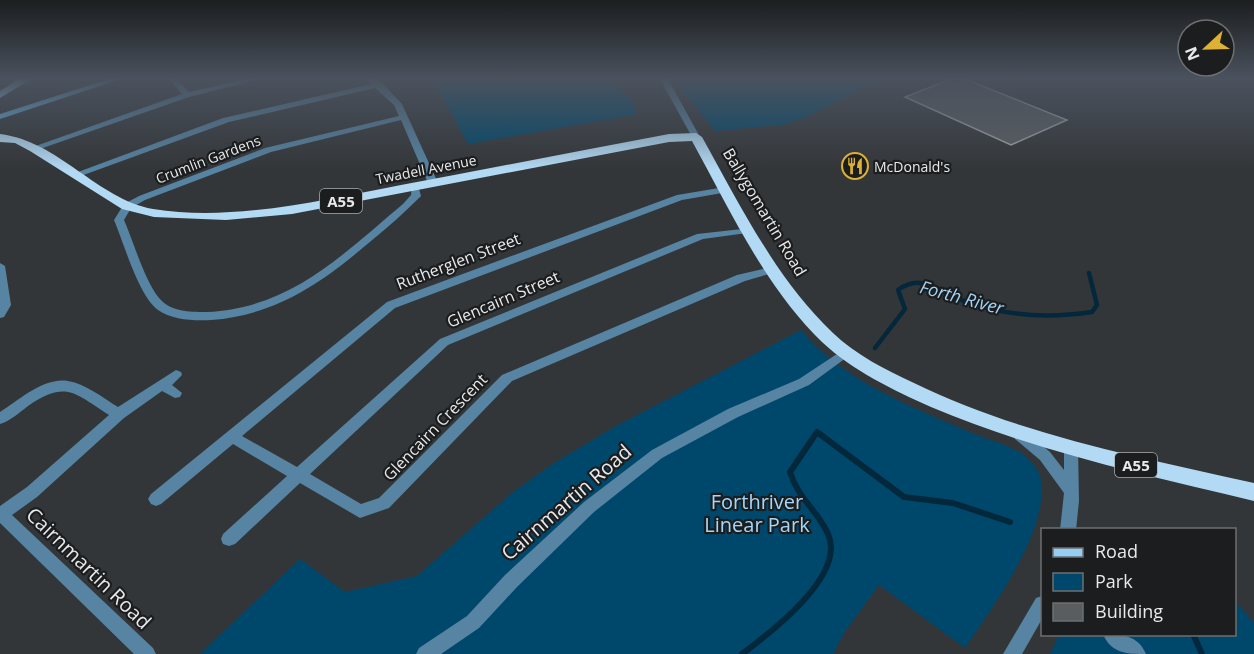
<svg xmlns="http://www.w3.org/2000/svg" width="1254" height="654" font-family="'Open Sans',sans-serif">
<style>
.green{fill:#00486b}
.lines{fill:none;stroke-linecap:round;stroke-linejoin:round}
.stream-far1{stroke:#03273b;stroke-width:4.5}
.stream{stroke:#03273b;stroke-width:6}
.building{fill:#5a5d60;stroke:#a3a7a9;stroke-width:1.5}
.minor{fill:#5684a2;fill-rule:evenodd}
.tertiary{fill:#5684a2;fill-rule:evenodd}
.secondary{fill:#64b0e0;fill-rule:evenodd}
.primary{fill:#96cef3;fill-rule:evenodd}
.trunk{fill:#b3daf4;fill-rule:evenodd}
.labels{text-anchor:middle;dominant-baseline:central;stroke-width:4.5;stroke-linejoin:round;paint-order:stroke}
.far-street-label{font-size:14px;fill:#e7e9ea;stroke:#1c1d1e}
.far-poi-label{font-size:14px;fill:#e7e9ea;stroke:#1c1d1e;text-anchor:start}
.shield{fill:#1c1d1e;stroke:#aaacad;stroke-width:1.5}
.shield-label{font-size:15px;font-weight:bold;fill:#e7e9ea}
.street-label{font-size:16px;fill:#e7e9ea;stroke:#1c1d1e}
.water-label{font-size:18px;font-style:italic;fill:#a0d4f7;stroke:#1c1d1e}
.near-park-label{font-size:20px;fill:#a2d6fa;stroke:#1c1d1e}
.near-street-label{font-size:20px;fill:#e7e9ea;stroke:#1c1d1e}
</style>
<rect width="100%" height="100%" fill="#333638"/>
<g class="green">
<polygon points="611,79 633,102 637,114 468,144 433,80"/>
<polygon points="679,79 882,79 804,118 782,125 715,131 683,91"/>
<path d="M 801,330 C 843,381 912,407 972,433 C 988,439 1008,445 1023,454 C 1028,458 1038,469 1040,475 C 1053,526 992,608 965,648 L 879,585 L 844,633 L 833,654 L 200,654 L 300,559 L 345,592 L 417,576 L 513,492 L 554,463 L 616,426 Z"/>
<polygon points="1235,601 1254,623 1254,654 1050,654 1059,635 1234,634"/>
</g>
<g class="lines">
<path class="stream-far1" d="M 875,348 L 905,309 L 898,290 C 905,285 911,282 920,283 C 937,285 951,296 967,302 C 1006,316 1051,318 1092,312 L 1097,305 L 1089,273"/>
<g class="stream">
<polyline points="1193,634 1202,654"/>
<path d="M 742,654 C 770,633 847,575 828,534 C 818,511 797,497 790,472 L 817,432 L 904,497 L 953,503 L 1010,522"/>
</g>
</g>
<polygon class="building" points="951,79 965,79 1067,120 1011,145 905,97"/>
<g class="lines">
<g class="minor">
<polygon points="169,79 177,79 189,92 246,79 260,79 189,97 37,150 34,151 30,148 182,94"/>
<path d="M 369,79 L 375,79 L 382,83 L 402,104 L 438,183 L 436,185 L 433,186 L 428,183 L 401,120 L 271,152 L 145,200 L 131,208 L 124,220 C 134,242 146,287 163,302 C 174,312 193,312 207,312 C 291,308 342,255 403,204 L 411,195 L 412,185 L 418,185 L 421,196 L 419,198 C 404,213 388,227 371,241 C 323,282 277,315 211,320 C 194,321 172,320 158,310 C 138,295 124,243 114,220 L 124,204 L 139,196 L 265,148 L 399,116 L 394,105 L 375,88 L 229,122 L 78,177 L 72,177 L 70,175 L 223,118 L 371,84 L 368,81 Z"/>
<polygon points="725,187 730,190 728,192 682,200 395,308 242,436 297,467 440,339 697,234 751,228 752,230 747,233 703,239 448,345 310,474 361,504 379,498 502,375 737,275 772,267 777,270 776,272 745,281 512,381 389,508 360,518 300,483 235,544 229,546 223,544 221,539 223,534 287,476 233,444 161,504 156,506 151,504 148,499 151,494 387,302 677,195"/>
<polygon points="0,263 5,266 11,305 4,317 0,318"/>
<polygon points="846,348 850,349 852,352 850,355 809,385 738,417 662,458 594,512 517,587 479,628 441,654 416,654 419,648 467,616 505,575 584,502 652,450 728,409 799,379"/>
<path d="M 176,370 L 181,372 L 182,375 L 172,385 L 182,393 L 180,397 L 175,398 L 162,391 L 124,418 L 37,497 L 12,515 L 153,648 L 156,654 L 134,654 L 0,523 L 0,506 L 27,487 L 109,415 C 74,393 67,380 28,406 C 19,413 10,421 0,424 L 0,412 C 19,400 44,377 68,381 C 86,384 103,398 118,407 Z"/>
<polygon points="1020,429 1025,431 1050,452 1064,470 1064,448 1066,444 1071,442 1076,444 1078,448 1079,501 1076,530 1060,530 1064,493 1040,460 1015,439 1013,435 1015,431"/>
<polygon points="1042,596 1042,619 1022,654 1003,654 1036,598"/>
<path d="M 1103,634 C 1121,634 1138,635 1146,654 C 1128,654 1111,654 1103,634 Z"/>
</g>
<polygon class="tertiary" points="660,79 668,79 700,137 699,139 692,137"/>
<polygon class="secondary" points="109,79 121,79 0,119 0,114"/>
<polygon class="primary" points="19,79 31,79 0,98 0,91"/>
<path class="trunk" d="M 696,133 L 702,137 C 740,205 776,279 833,333 C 856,355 886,370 914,383 C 1021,435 1139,457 1254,483 L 1254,501 C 1145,475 1035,451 931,407 C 893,390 853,371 822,342 C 765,287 730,210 692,141 L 669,142 L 292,214 L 226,220 L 154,217 L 122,209 L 30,151 L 15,143 L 0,142 L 0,134 C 59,141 97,199 153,209 C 233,222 323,200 401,185 C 490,168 580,151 669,134 Z"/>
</g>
<linearGradient id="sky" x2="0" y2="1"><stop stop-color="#1c1e1f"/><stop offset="0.46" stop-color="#4a525e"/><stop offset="1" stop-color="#4a525e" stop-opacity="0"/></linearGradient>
<rect width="1254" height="171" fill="url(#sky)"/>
<defs>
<symbol id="restaurant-ring" viewBox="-11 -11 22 22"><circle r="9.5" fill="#1c1d1e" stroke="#ddb133" stroke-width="1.5"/><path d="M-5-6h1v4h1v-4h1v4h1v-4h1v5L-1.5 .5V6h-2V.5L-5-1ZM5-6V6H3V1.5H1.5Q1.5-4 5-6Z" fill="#ddb133"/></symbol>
</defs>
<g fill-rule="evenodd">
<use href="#restaurant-ring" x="840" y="151" width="30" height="30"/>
</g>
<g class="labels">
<g class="far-street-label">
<text transform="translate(208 159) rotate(-21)">Crumlin Gardens</text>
<text transform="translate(426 169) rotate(-11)">Twadell Avenue</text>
</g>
<g class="far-poi-label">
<text x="874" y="166">McDonald's</text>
</g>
<g class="shield">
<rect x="320" y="189" width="42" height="24" rx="4.5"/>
<rect x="1115" y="453" width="42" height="24" rx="4.5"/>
</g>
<g class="shield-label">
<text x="341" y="201">A55</text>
<text x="1136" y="465">A55</text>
</g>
<g class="street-label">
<text transform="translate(765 212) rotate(59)">Ballygomartin Road</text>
<text transform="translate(458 261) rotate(-21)">Rutherglen Street</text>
<text transform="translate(503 299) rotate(-23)">Glencairn Street</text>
<text transform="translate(435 427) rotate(-46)">Glencairn Crescent</text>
</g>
<g class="water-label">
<text transform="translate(962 297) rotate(15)">Forth River</text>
</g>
<g class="near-park-label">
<text x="757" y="501">Forthriver<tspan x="757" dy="23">Linear Park</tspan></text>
</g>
<g class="near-street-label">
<text transform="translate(566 502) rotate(-41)">Cairnmartin Road</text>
<text transform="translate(89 568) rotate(44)">Cairnmartin Road</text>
</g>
</g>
<rect x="1041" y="528" width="195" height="108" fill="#1c1d1e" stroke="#6d6f70" stroke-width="1.5"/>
<rect x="1053" y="548" width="30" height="9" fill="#96cef3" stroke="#6d6f70" stroke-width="1.5"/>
<text x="1095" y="558" font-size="18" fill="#e7e9ea">Road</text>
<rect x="1053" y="573" width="30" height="18" fill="#00486b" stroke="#6d6f70" stroke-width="1.5"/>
<text x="1095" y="588" font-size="18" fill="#e7e9ea">Park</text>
<rect x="1053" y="603" width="30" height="18" fill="#5a5d60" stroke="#6d6f70" stroke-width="1.5"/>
<text x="1095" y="618" font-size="18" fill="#e7e9ea">Building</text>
<g transform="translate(1206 48) rotate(248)"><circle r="28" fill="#1c1d1e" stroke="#6d6f70" stroke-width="1.5"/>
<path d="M0-4.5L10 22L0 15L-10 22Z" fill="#ddb133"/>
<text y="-9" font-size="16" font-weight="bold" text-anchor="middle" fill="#e7e9ea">N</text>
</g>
</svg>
